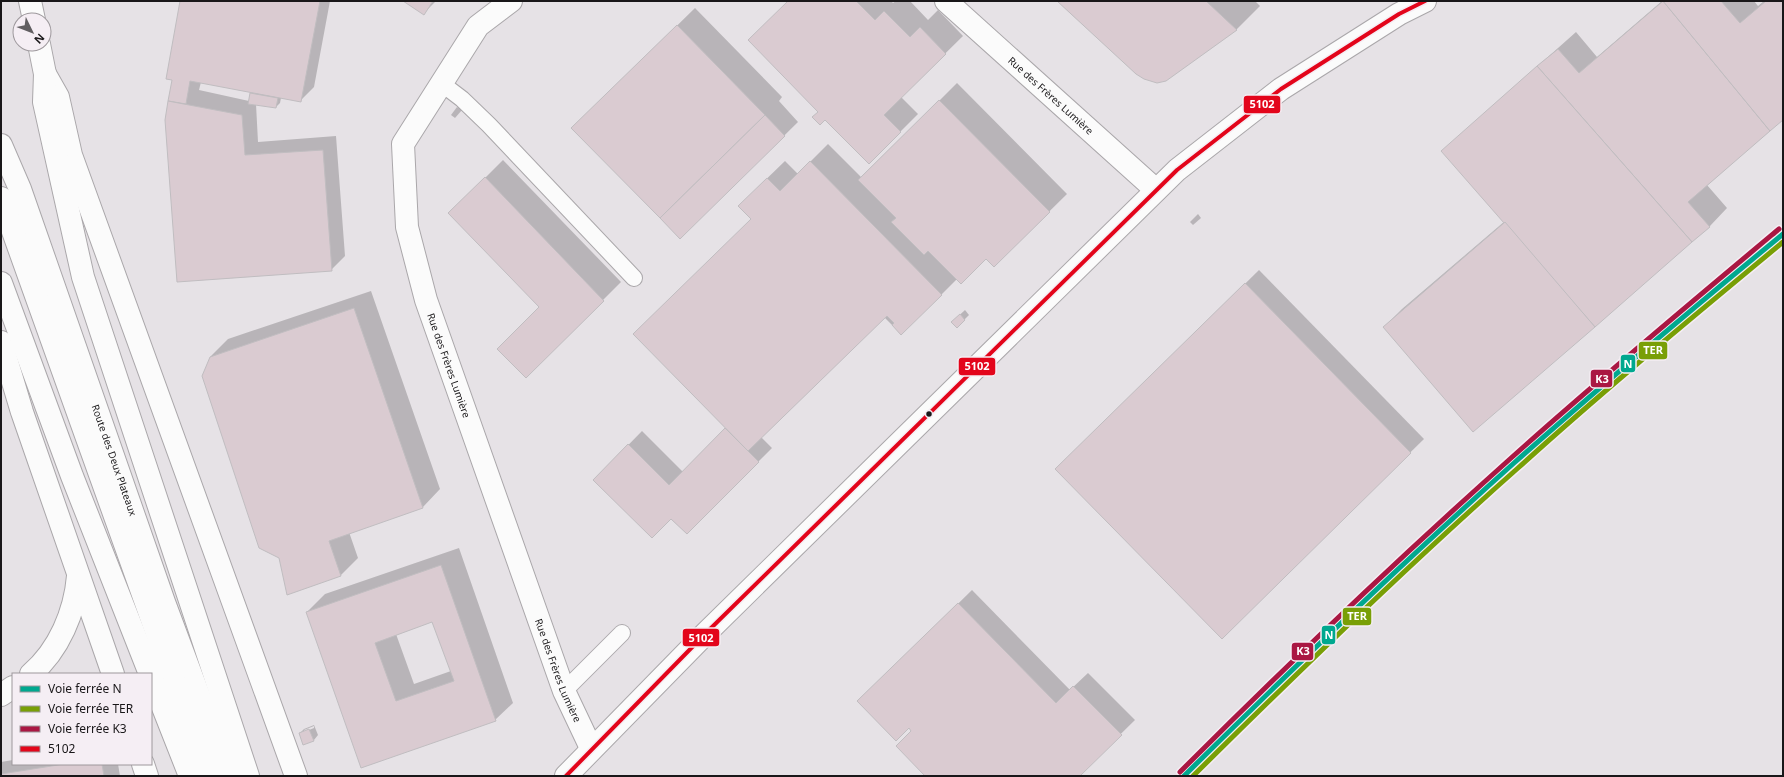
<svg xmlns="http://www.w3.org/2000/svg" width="1784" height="777" font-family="'Noto Sans',sans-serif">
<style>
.shadow{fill:#0003;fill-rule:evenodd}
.building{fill:#dacbd1;stroke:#c0bdc0;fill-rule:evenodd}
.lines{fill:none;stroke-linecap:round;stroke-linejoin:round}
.lane-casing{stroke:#aaa7aa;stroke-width:18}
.street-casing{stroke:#aaa7aa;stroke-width:24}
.primary-casing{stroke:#aaa7aa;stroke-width:24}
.lane{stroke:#fbfbfb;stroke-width:16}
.street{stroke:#fbfbfb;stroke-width:22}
.primary{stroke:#fbfbfb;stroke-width:22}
.bus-1-casing{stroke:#f5eef4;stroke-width:7}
.bus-1{stroke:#e3051b;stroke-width:4}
.rail-1-casing{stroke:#f5eef4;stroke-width:8}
.rail-2-casing{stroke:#f5eef4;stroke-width:8}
.rail-3-casing{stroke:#f5eef4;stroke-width:8}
.rail-1{stroke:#00a88f;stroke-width:5}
.rail-2{stroke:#799f06;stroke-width:5}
.rail-3{stroke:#aa1743;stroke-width:5}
.bus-dot{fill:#191719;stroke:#f5eef4;stroke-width:1.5}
.labels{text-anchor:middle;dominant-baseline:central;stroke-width:4;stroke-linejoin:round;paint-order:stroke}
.street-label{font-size:10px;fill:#191719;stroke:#f5eef4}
.line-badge{stroke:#f5eef4;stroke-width:1.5}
.badge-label{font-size:11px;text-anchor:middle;font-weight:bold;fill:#fff}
</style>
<rect width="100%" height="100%" fill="#e6e2e6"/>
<g class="shadow">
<path d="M 181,1 L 330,1 L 314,87 L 300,101 L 281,98 L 280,103 L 276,107 L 256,104 L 258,142 L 336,136 L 345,256 L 331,270 L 166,120 L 173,79 ZM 201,82 L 252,92 L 249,101 L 199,90 Z"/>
<polygon points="405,1 436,1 424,13"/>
<polygon points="789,1 891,1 893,3 896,1 910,1 928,20 938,10 963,36 901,97 918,114 869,163 819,112"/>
<polygon points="1058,1 1255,1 1260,6 1237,29 1162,81"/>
<polygon points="1662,1 1754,1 1758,6 1764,1 1783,1 1783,118 1707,185 1727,208 1710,226 1473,430 1384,327 1402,309 1505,221 1442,151 1576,32 1597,57"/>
<polygon points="695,8 782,97 779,101 798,122 680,238 591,110"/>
<polygon points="957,83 1067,194 994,266 986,258 957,279 941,295 892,325 884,317 761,437 772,448 687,533 671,517 594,480 642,431 683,472 727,428 757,188 785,161 798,174 828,144 862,178"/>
<polygon points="457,107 462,110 455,118 451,115"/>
<polygon points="503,160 621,282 526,377 540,307 467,196"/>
<polygon points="1198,214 1201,218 1193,225 1190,222"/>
<polygon points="1259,270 1424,439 1222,637 1057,469"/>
<polygon points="371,291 440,489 423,507 349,532 358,558 340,576 279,557 210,357 228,339"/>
<polygon points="965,310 969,315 957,327 952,322"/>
<path d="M 459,548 L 513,703 L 495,720 L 362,767 L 307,612 L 325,594 ZM 433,621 L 451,671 L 414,684 L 396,634 Z"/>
<polygon points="972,590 1070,690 1088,673 1135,720 1078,776 926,776 912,731 909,727 859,701"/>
<path d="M 314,725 L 318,735 L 314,740 L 300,733 L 304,729 ZM 314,726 L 314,728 L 304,732 L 304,730 Z"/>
<polygon points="13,760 13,764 118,764 120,776 1,776 1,762"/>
</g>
<g class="building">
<polygon points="180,1 320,1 301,102 190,81 186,104 168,101 172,80 166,79"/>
<polygon points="403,1 433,1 424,15"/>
<polygon points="788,1 856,1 875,20 884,11 910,37 920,27 946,54 884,115 901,132 869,164 825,120 820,125 812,117 818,112 748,40"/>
<polygon points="1057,1 1206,1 1237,30 1166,81 1157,83 1144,79 1136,74"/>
<polygon points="1663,1 1770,131 1688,202 1710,227 1692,242 1537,66 1558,49 1579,73"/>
<polygon points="1663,1 1721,1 1740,23 1766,1 1783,1 1783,120 1770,131"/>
<polygon points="677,25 765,115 660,218 571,128"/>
<polygon points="1537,66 1692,242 1595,327 1441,151"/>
<polygon points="250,93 278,98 276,108 248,104"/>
<polygon points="939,100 1050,212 994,267 986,259 961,284 928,251 924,255 891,222 896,218 858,180"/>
<polygon points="168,101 242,115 245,155 323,150 332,271 177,282 165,120"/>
<polygon points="765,115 785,136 680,239 660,218"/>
<polygon points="810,161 942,295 901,335 892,325 894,323 887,316 748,451 633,334 751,219 738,206 767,178 780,191"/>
<polygon points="485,177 604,301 526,378 497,349 539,307 448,213"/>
<polygon points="1505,222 1595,327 1473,432 1383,327"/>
<polygon points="1245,283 1411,453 1222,639 1055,469"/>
<polygon points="354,308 423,508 329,541 341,576 287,595 279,558 259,548 202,376 210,357"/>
<polygon points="960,314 965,320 957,328 951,322"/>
<polygon points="725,428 759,462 687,534 671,519 652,538 593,480 628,444 669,485"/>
<path d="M 441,565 L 496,721 L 361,768 L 306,612 ZM 432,622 L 454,681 L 396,701 L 375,643 Z"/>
<polygon points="958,603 1056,703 1073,686 1122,735 1080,776 925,776 896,746 911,731 909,728 896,741 857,701"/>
<polygon points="309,729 314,741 303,745 299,733"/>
<polygon points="64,764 102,764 104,776 1,776 1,774"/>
</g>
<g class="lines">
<defs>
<g id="lane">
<polyline points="441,83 462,99 489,125 634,278"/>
<polyline points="564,691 622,633"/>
</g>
<g id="street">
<path id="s1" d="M 511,1 L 478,26 L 403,144 L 407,227 L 426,300 L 564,691 L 591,748"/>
<path id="s2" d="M 946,1 L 1156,190"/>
<polyline points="45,74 58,97 71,155 296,776"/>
<polyline points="1,342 22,412 113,674"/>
<path d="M 31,674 C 59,650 75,612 78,576"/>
<polyline points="1,695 13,687"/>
<polyline points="143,764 147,776"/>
<polyline points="566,776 706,633 1177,170 1281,89 1399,14 1425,1"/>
</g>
<g id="primary">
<polyline points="30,1 34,20"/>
<polyline points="39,44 45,74 44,102 83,277 248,776"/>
<path id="s3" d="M 1,145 L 20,189 L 164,602 L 229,776"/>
<polyline points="1,198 208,776"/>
<polyline points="1,283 72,476 150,674"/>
<polyline points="151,677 190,776"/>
</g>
</defs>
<use href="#lane" class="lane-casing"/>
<use href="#street" class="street-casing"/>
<use href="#primary" class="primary-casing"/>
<use href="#lane" class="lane"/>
<use href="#street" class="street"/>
<use href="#primary" class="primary"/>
<defs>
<polyline id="bus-1" points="566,776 706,633 1177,170 1281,89 1399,14 1425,1"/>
</defs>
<use href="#bus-1" class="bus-1-casing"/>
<use href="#bus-1" class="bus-1"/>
<defs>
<path id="rail-1" d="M 1184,776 C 1292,669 1401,564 1514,463 C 1602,385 1692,309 1783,234"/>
<path id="rail-2" d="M 1193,776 C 1299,671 1406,567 1518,468 C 1604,390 1694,316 1783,242"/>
<path id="rail-3" d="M 1180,772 C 1287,665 1397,560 1510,459 C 1598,380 1688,305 1779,229"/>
</defs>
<use href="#rail-1" class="rail-1-casing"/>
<use href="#rail-2" class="rail-2-casing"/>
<use href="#rail-3" class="rail-3-casing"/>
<use href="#rail-1" class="rail-1"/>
<use href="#rail-2" class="rail-2"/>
<use href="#rail-3" class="rail-3"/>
</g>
<circle class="bus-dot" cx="929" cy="414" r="3.5"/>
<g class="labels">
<g class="street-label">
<text stroke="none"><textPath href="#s2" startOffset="141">Rue des Frères Lumière</textPath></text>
<text stroke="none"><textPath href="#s1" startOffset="409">Rue des Frères Lumière</textPath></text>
<text stroke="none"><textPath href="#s3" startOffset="335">Route des Deux Plateaux</textPath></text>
<text stroke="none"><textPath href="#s1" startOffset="733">Rue des Frères Lumière</textPath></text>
</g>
</g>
<g class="line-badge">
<rect x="1243" y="95" width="38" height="19" rx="4" fill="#e3051b"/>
<rect x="1638" y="341" width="30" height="19" rx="4" fill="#799f06"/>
<rect x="1620" y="354" width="16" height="19" rx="4" fill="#00a88f"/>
<rect x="958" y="357" width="38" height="19" rx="4" fill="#e3051b"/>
<rect x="1590" y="369" width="23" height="19" rx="4" fill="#aa1743"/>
<rect x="1342" y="607" width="30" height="19" rx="4" fill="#799f06"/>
<rect x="1321" y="625" width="15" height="20" rx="4" fill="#00a88f"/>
<rect x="682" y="628" width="38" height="19" rx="4" fill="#e3051b"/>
<rect x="1291" y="642" width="23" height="19" rx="4" fill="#aa1743"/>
</g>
<g class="badge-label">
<text x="1262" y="108">5102</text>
<text x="1653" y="354">TER</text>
<text x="1628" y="368">N</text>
<text x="977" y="370">5102</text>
<text x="1602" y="383">K3</text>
<text x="1357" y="620">TER</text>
<text x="1329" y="639">N</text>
<text x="701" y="642">5102</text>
<text x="1303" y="655">K3</text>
</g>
<rect width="1784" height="777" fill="none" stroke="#191719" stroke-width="4"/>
<rect x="12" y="673" width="140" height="92" fill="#f5eef4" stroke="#9d989c"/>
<rect x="20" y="686" width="20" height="6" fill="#00a88f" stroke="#9d989c"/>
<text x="48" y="693" font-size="12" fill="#191719">Voie ferrée N</text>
<rect x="20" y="706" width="20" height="6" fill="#799f06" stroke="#9d989c"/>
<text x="48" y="713" font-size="12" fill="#191719">Voie ferrée TER</text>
<rect x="20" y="726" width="20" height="6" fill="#aa1743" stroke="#9d989c"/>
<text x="48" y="733" font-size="12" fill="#191719">Voie ferrée K3</text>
<rect x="20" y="746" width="20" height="6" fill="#e3051b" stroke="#9d989c"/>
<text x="48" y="753" font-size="12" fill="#191719">5102</text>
<g transform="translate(32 32) rotate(133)"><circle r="19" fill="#f5eef4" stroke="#9d989c"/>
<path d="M0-3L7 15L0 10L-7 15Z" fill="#615e61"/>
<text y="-6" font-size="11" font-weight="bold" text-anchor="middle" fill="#191719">N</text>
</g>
</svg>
